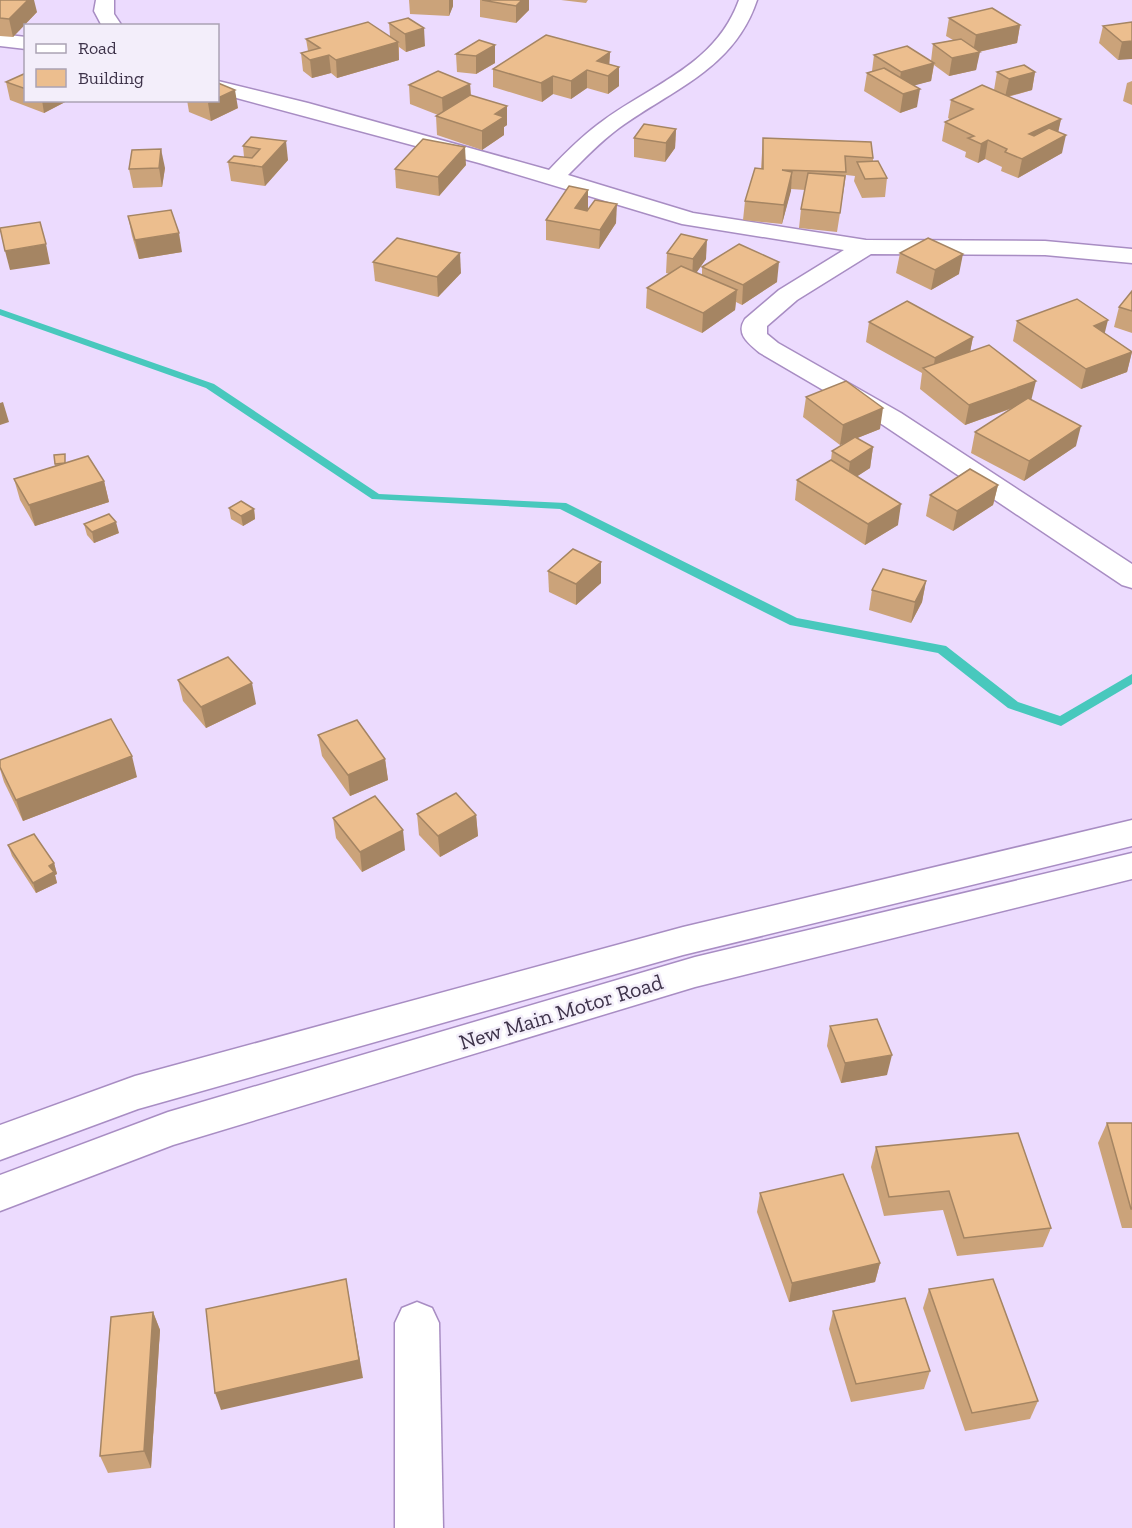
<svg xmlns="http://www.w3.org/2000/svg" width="1132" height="1528" font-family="'Zilla Slab',serif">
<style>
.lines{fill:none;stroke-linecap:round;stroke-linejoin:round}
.stream{fill:#48c8bd;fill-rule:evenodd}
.minor-casing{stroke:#a88dc3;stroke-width:3}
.highway-casing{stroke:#a88dc3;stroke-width:3}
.minor{fill:#fff;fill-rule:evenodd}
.highway{fill:#fff;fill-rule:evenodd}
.wall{fill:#cba37a}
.shaded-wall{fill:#a58563}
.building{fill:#ecbe8e;stroke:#a58563;stroke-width:1.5}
.labels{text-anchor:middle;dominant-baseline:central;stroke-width:5;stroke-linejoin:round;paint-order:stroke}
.street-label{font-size:22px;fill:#3e334a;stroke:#f3eefa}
</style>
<rect width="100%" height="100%" fill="#ecdbfe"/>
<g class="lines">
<polygon class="stream" points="0,309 214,384 379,494 566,503 797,618 946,646 1018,702 1060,716 1132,674 1132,684 1061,726 1008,708 938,653 790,625 560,509 372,499 206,388 0,315"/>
<defs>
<g id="minor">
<polygon points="96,0 114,0 114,14 122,26 102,26 94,11"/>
<path d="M 739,0 L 757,0 C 734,69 673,89 619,128 C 600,142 584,159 568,175 L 693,213 L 866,240 L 1045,241 L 1132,249 L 1132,263 L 1045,255 L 871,254 L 797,300 L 767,326 L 767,334 L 778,343 L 901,413 L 1132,564 L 1132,588 L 1122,585 L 883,425 L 760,353 C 749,344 735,334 745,319 L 779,290 L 844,250 L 682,224 L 479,163 L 218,93 L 218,81 L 308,103 L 549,170 C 566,152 584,134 604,120 C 655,83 716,64 739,0 Z"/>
<polygon points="0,34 26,37 26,49 0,46"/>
<polygon points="417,1302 432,1308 439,1323 443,1528 395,1528 395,1323 402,1308"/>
</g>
<g id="highway">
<polygon points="1132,820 1132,846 683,955 138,1109 0,1160 0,1125 135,1076 683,927"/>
<polygon points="1132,853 1132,879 695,987 173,1145 0,1211 0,1175 168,1112 695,957"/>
</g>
</defs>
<use href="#minor" class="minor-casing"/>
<use href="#highway" class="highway-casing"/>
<use href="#minor" class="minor"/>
<use href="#highway" class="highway"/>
</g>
<g class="wall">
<polygon points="0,0 37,12 13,37 0,36"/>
<polygon points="409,0 453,0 453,6 449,16 410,14"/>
<polygon points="480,0 529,0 529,10 516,23 480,17"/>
<polygon points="561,0 588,0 586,3"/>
<polygon points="949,18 1020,25 1017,43 979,52 976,70 949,76 934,65 931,81 914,85 917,107 900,113 864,91 867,73 872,71 874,55 931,61 933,44 953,40 946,36"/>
<polygon points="1132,22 1118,60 1099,43 1103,26"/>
<polygon points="389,23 425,46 406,52 399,47 399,60 337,78 331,73 312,78 303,71 301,53 308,51 306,39 390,36"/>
<polygon points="479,40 495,63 476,74 457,72 456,54"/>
<polygon points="610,52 609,64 619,67 619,86 608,94 587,88 571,99 553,94 542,102 493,87 493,69"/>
<polygon points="997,72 1035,72 1032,90 1008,97 1061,119 1058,131 1062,153 1018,178 1001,171 1002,167 985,159 978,163 965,157 966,152 942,141 945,122 951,120 948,118 951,100 994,90"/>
<polygon points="26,73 26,100 69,100 44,113 10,100 6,82"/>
<polygon points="1132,81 1132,105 1123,101 1127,83"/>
<polygon points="470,84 471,95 507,125 504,127 504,135 482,150 437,135 436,116 438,115 410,104 409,85"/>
<polygon points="187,100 218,100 238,108 211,121 189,112"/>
<polygon points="676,129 675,148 665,162 634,157 634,138"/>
<polygon points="251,137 288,160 265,186 231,181 228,162 244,157 243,146"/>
<polygon points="763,138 873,158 873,161 887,178 885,197 862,198 854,181 855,176 846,175 837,232 799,228 801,209 805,190 791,189 782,224 743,220 745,201 761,168"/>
<polygon points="466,165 439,196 396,188 395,169"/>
<polygon points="165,168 162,187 133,188 129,169"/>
<polygon points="588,190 588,209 586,210 616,223 599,249 546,240 546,220"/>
<polygon points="128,216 182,252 139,259 132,236"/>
<polygon points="667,253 706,259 696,273 702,275 702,267 777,282 742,305 736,302 735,310 702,333 646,308 647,288 670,274 666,273"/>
<polygon points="900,253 959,274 931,290 896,273"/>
<polygon points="373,262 461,273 438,297 375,281"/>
<polygon points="1132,291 1132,333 1114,327 1119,307"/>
<polygon points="1017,321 1132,351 1127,372 1081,389 1013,341"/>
<polygon points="869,322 973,337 970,352 1032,400 1076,446 1024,481 971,453 975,432 1013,408 965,425 920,389 922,373 866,342"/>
<polygon points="806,397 880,429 857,438 873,447 870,468 857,476 898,525 865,545 795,500 797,480 831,460 832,451 848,442 840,445 803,417"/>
<polygon points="67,462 104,481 109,502 35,526 20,500 14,479 55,466 55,464"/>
<polygon points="998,485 993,505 953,531 926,516 930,495"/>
<polygon points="229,508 254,509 255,519 243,526 231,519"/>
<polygon points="84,524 119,533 94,543 87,535"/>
<polygon points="601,562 601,583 576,605 549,592 548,571"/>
<polygon points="926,581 922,602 911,623 869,610 872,590"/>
<polygon points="178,680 256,704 206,728 183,701"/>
<polygon points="318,735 385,759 388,780 350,796 322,756"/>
<polygon points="0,760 137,777 23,821 4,782 0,769"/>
<polygon points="417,814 476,815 478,836 440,857 419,835"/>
<polygon points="333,818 405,850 362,872 336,838"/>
<polygon points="8,845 54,863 57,874 55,875 57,883 36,893 12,856"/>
<polygon points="830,1026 887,1075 841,1083 827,1046"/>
<polygon points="1107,1123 1132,1123 1132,1228 1122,1228 1098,1143"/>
<polygon points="876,1147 1051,1228 1043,1247 957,1256 943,1210 884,1216 871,1167"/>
<polygon points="760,1193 880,1263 875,1282 789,1302 757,1212"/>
<polygon points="929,1289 1038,1401 1030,1419 965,1431 923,1308"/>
<polygon points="833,1311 930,1371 924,1389 851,1402 829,1329"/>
<polygon points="153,1312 160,1330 151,1468 108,1473 100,1456"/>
</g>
<g class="shaded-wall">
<polygon points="28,0 34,0 37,12 13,37 9,19"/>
<polygon points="449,0 453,0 453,6 449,16"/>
<polygon points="522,0 529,0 529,10 516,23 516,6"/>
<polygon points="1020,25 1017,43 973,53 976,35"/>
<polygon points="424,28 425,46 406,52 405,34"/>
<polygon points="1132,41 1132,59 1118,60 1122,42"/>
<polygon points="398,42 399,60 337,78 336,60"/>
<polygon points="495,45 495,63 476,74 476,56"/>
<polygon points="610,52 609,70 597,61"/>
<polygon points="980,52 976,70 949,76 952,58"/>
<polygon points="329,55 331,73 312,78 310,60"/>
<polygon points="934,63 931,81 898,90 901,72"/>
<polygon points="619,67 619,86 608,94 608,76"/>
<polygon points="587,70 587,88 571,99 571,81"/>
<polygon points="1035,72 1032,90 1005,97 1009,79"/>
<polygon points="553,76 553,94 542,102 541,83"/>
<polygon points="470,84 471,102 443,116 442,98"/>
<polygon points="920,89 917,107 900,113 903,94"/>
<polygon points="235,90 238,108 211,121 208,103 212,100 218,100 218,98"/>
<polygon points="42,100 69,100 44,113"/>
<polygon points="507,106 507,125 504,127 504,135 482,150 482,131 495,114"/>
<polygon points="1061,119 1057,138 1025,153 1029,134"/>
<polygon points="676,129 675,148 665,162 666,143"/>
<polygon points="1066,135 1062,153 1018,178 1022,159"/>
<polygon points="988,140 985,159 978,163 981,144"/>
<polygon points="286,141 288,160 265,186 262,167"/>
<polygon points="465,147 466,165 439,196 438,177"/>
<polygon points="161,149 165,168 162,187 159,168"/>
<polygon points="792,172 791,191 782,224 784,205"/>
<polygon points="588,190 588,209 576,226 575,208"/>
<polygon points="617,204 616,223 599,249 600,230"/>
<polygon points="179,233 182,252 139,259 135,240"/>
<polygon points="707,240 706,259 692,279 693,259"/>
<polygon points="46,244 50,264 10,270 5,251"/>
<polygon points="460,253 461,273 438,297 437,277"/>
<polygon points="963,254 959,274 931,290 935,270"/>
<polygon points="779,262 777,282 742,305 743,285"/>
<polygon points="737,290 735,310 702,333 703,313"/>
<polygon points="1108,320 1103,340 1094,326"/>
<polygon points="973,337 969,357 932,375 935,358"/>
<polygon points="1132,352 1127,372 1081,389 1086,369"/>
<polygon points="1036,381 1031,401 965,425 969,405"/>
<polygon points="3,402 9,422 0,425 0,403"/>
<polygon points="883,408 880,429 840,445 843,425"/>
<polygon points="1081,426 1076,446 1024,481 1029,461"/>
<polygon points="873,447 870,468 847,483 850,462"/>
<polygon points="104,481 109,502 35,526 29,505"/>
<polygon points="998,485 993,505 953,531 957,511"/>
<polygon points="901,504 898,525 865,545 868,524"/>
<polygon points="254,509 255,519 243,526 241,516"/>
<polygon points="116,522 119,533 94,543 92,532"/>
<polygon points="601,562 601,583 576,605 576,584"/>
<polygon points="926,581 922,602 911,623 915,602"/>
<polygon points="252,683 256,704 206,728 201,707"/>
<polygon points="132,756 137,777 23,821 16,800"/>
<polygon points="385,759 388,780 350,796 348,775"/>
<polygon points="476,815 478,836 440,857 438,836"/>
<polygon points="403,830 405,850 362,872 360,852"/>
<polygon points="54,863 57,874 55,875 57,883 36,893 33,883 49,866"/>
<polygon points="892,1055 887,1075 841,1083 845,1063"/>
<polygon points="880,1263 875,1282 789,1302 792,1283"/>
<polygon points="346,1279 363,1378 221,1410 215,1393"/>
<polygon points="153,1312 160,1330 151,1468 144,1451"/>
</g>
<g class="building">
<polygon points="0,0 28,0 9,19 0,18"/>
<polygon points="482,0 522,0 516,6"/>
<polygon points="992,8 1020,25 976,35 949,18"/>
<polygon points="408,18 424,28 405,34 389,23"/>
<polygon points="368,22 398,42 336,60 329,55 310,60 301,53 320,48 306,39"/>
<polygon points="1132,22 1132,41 1122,42 1103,26"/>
<polygon points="546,35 610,52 597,61 619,67 608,76 587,70 571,81 553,76 541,83 493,69"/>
<polygon points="961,39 980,52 952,58 933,44"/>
<polygon points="479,40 495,45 476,56 456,54"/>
<polygon points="907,46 934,63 901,72 874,55"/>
<polygon points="1024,65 1035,72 1009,79 997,72"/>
<polygon points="884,68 920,89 903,94 867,73"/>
<polygon points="438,71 470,84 442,98 409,85"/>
<polygon points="26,73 26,89 6,82"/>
<polygon points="218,83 235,90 218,98"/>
<polygon points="982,85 1061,119 1029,134 1034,136 1049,128 1066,135 1022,159 1005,152 1007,149 988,140 981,144 968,138 974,136 945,122 973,109 951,100"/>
<polygon points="470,95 507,106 495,114 504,117 482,131 436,116"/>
<polygon points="644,124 676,129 666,143 634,138"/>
<polygon points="251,137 286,141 262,167 228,162 234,156 252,158 260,149 243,146"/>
<polygon points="763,138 871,142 873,158 845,156 846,172 782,170 792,172 784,205 745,201 755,168 763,169"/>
<polygon points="423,139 465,147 438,177 395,169"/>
<polygon points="161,149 159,168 129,169 132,150"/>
<polygon points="878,161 887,178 865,179 857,162"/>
<polygon points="808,173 845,176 840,213 801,209"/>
<polygon points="569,186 588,190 575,208 587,211 595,200 617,204 600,230 546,220"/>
<polygon points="171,210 179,233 135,240 128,216"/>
<polygon points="40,222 46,244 5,251 0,228"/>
<polygon points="681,234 707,240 693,259 667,253"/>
<polygon points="397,238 460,253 437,277 373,262"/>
<polygon points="928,238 963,254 935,270 900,253"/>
<polygon points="739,244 779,262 743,285 702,267"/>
<polygon points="681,266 737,290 703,313 647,288"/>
<polygon points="1132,291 1132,311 1119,307"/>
<polygon points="1077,299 1108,320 1094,326 1132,352 1086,369 1017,321"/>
<polygon points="907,301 973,337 935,358 869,322"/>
<polygon points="989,345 1036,381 969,405 923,368"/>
<polygon points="846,381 883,408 843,425 806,397"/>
<polygon points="1028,398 1081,426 1029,461 975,432"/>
<polygon points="855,437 873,447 850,462 832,451"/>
<polygon points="65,454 65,463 55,464 54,455"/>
<polygon points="88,456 104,481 29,505 14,479"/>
<polygon points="831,460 901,504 868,524 797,480"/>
<polygon points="970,469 998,485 957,511 930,495"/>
<polygon points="241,501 254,509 241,516 229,508"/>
<polygon points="109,514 116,522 92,532 84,524"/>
<polygon points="573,549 601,562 576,584 548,571"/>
<polygon points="883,569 926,581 915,602 872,590"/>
<polygon points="228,657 252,683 201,707 178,680"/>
<polygon points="111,719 132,756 16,800 0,767 0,760"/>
<polygon points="357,720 385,759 348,775 318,735"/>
<polygon points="456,793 476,815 438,836 417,814"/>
<polygon points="375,796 403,830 360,852 333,818"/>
<polygon points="34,834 54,863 49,866 54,872 33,883 8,845"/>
<polygon points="877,1019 892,1055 845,1063 830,1026"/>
<polygon points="1107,1123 1132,1123 1132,1209 1131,1209"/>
<polygon points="1018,1133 1051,1228 964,1238 949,1191 889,1197 876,1147"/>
<polygon points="843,1174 880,1263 792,1283 760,1193"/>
<polygon points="346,1279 359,1360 215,1393 206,1309"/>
<polygon points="993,1279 1038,1401 972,1413 929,1289"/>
<polygon points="905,1298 930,1371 856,1384 833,1311"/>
<polygon points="153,1312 144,1451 100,1456 111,1317"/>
</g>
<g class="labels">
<g class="street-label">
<text transform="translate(561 1012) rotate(-17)">New Main Motor Road</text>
</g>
</g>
<rect x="24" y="24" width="195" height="78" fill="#f3eefa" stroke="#aba3b4" stroke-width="1.5"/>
<rect x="36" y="44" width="30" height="9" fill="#ffffff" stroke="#aba3b4" stroke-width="1.5"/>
<text x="78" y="54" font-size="18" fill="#3e334a">Road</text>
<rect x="36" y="69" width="30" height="18" fill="#ecbe8e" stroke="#aba3b4" stroke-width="1.5"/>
<text x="78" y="84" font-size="18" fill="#3e334a">Building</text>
</svg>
